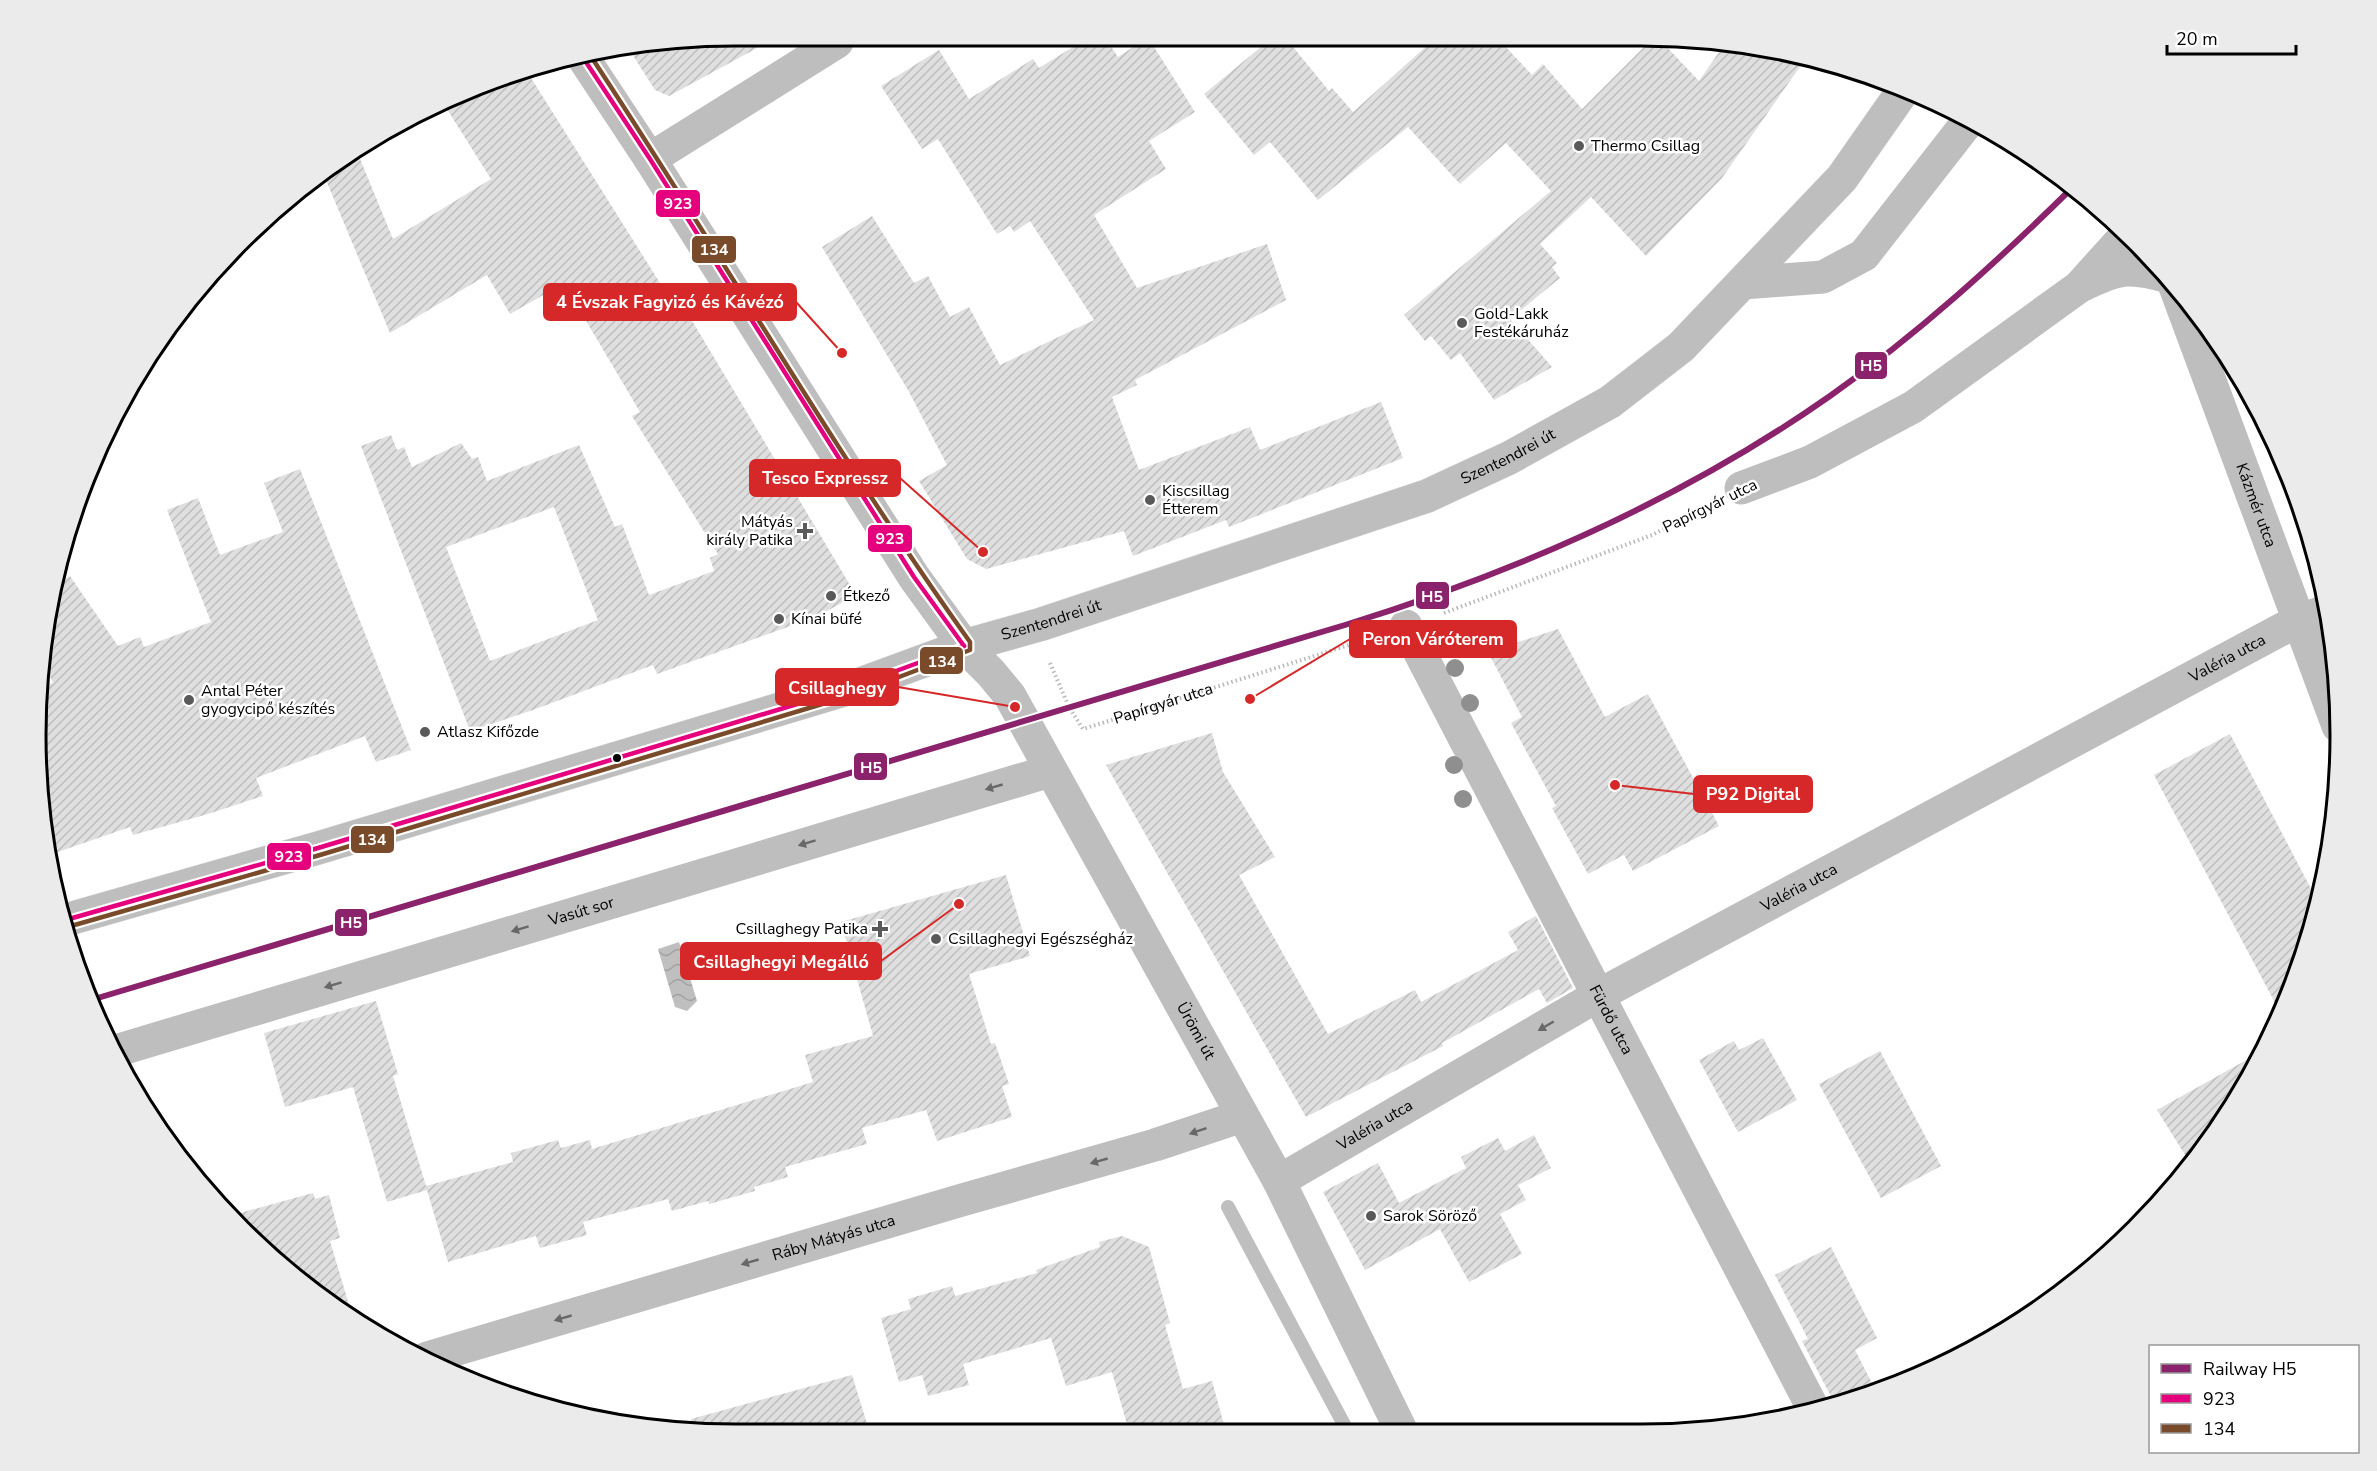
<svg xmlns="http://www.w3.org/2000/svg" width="2377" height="1471" font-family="'Nunito Sans',sans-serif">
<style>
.water{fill:url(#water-waves)}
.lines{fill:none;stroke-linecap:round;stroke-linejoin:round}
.stream{stroke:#bfbfbf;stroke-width:14}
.building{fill:url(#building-hatch);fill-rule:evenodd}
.major-casing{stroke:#dbdbdb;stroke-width:34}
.path{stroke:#b9b9b9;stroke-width:4;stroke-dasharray:1.5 3;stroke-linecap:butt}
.minor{stroke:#bebebe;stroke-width:33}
.major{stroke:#bebebe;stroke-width:33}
.bus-1-casing{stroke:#fff;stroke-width:9}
.bus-2-casing{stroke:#fff;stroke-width:9}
.bus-1{stroke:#e5007d;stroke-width:4.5}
.bus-2{stroke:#7a4b2a;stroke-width:4.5}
.rail-1-casing{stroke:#fff;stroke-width:10}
.rail-1{stroke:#8a236c;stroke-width:6}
.tree{fill:#8f8f8f}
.oneway{fill:#686868}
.poi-dot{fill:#595959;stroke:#fff;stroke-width:2}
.bus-dot{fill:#000;stroke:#fff;stroke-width:2}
.labels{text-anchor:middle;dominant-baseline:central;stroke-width:5;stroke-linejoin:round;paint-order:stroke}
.poi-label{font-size:16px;fill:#000;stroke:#fff;text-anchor:start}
.street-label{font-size:16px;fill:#000;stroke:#fff}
.rim{fill:none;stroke:#000;stroke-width:3}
.leader{fill:none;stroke:#d62828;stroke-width:2}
.callout-dot{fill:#d62828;stroke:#fff;stroke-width:2}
.callout{fill:#d62828;stroke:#d62828;stroke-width:2}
.callout-label{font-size:18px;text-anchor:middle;font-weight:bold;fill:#fff}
.line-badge{stroke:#fff;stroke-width:2}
.badge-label{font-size:16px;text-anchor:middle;font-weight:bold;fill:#fff}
</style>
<defs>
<pattern id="water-waves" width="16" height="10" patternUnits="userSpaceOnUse" patternTransform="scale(1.5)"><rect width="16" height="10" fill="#bfbfbf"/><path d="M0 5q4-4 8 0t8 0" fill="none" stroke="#a2a2a2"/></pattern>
<pattern id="building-hatch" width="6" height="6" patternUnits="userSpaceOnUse" patternTransform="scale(1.5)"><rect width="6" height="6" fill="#dfdfdf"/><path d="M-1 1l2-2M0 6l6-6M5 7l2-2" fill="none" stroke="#bebebe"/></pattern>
</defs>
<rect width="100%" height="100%" fill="#fff"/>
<polygon class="water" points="679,942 697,1001 687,1011 675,1007 658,949"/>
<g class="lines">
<polyline class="stream" points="1228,1207 1348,1432"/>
</g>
<g class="building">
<polygon points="644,42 768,42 669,96 655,90 627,46"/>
<polygon points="1081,42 1108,42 1118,57 1141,42 1151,42 1195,112 1149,141 1166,169 1094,215 1137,288 1267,244 1286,300 1135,380 1137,385 1112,397 1139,470 1250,427 1260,450 1381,402 1403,458 1229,527 1226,520 1133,556 1124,531 986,569 967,559 919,481 947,465 908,390 822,247 872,216 914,283 928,276 950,317 969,307 1000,365 1094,320 1030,221 1014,232 1010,226 997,234 938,139 922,149 881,86 939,50 969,99 1033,59 1039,68"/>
<polygon points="1267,42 1289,42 1329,91 1332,88 1353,112 1431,42 1501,42 1532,75 1543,64 1582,109 1649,42 1662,42 1699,81 1726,42 1804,61 1722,178 1646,256 1591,197 1540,244 1557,263 1552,267 1560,278 1510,319 1552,367 1494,400 1460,353 1451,360 1431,336 1425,341 1404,315 1551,191 1506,143 1460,184 1408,127 1318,200 1270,142 1254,155 1204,94"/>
<path d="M 526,70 L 682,318 L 688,314 L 856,595 L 818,616 L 657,674 L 653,665 L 533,710 L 470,731 L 361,446 L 391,435 L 397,450 L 404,447 L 412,467 L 461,443 L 472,459 L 478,457 L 487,481 L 579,445 L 615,527 L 622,524 L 649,595 L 714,571 L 710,558 L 718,554 L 632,416 L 640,412 L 579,309 L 570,314 L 558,295 L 549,299 L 545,294 L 510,314 L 487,275 L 390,333 L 323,173 L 356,149 L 393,239 L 491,179 L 445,106 L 511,73 ZM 554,507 L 598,620 L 490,661 L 446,547 Z"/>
<polygon points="300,469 411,750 376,762 365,736 256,778 263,796 208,814 133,835 130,827 52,854 36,735 41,687 53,683 43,661 52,588 70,576 118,646 140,637 144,647 211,622 167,510 198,498 220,555 283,532 264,483"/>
<polygon points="1558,629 1605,717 1648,694 1719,826 1633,871 1624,855 1588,874 1552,808 1556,806 1511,723 1522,717 1488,652"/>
<polygon points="1212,733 1223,772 1275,857 1239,875 1328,1034 1415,990 1421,1002 1518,950 1508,932 1536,916 1573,988 1547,1003 1539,989 1442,1043 1443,1046 1306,1117 1106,765"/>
<polygon points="2230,734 2319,904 2317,917 2281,1014 2154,775"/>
<polygon points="1006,875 1030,956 969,974 991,1044 995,1043 1009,1084 1002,1086 1012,1117 937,1141 926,1110 862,1128 867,1144 785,1167 788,1177 754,1187 755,1191 709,1204 708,1201 672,1211 668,1199 583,1222 587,1235 540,1248 536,1236 448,1262 427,1190 387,1202 353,1087 285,1107 264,1033 376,1001 398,1074 393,1076 426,1186 513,1162 511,1153 558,1140 561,1148 590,1140 592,1149 813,1082 805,1055 873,1036 841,922"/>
<polygon points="1763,1038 1797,1100 1738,1132 1699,1060 1734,1041 1739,1050"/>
<polygon points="2266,1049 2196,1162 2192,1166 2157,1110"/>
<polygon points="1880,1051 1941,1166 1881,1198 1819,1084"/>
<polygon points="1534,1135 1551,1168 1518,1185 1526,1200 1500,1214 1522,1254 1469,1282 1440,1229 1365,1270 1323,1192 1378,1163 1399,1203 1466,1168 1461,1157 1498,1138 1505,1151"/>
<polygon points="313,1193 315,1199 329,1195 340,1238 330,1241 352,1315 309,1290 241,1230 229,1216"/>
<polygon points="1122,1236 1149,1247 1170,1323 1165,1325 1183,1389 1212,1381 1226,1432 1129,1431 1112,1372 1066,1386 1051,1338 963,1364 969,1385 928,1396 922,1375 899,1382 881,1318 911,1309 908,1299 952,1286 955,1296 1037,1273 1036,1270 1100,1247 1099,1242"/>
<polygon points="1831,1247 1877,1338 1855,1350 1876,1391 1836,1406 1802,1341 1808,1339 1775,1275"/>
<polygon points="852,1375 869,1430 692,1429 691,1419"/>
</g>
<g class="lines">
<defs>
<g id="major">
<path id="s8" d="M 62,921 L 318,848 L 847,689 L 964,646 L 1042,624 L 1427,496 L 1509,458 L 1610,402 L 1681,347 L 1842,178 L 1905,88"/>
</g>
</defs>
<use href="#major" class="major-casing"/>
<g class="path">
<polyline points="1444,613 1652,535 1709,505"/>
<path id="s1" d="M 1050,663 L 1069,707 L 1083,729 L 1368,639"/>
</g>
<g class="minor">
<path id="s2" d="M 582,56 L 650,159 L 914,577 L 964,646 L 991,673 L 1010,696 L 1279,1181 L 1402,1432"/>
<polyline points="650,159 837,42"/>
<polyline points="1743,283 1823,277 1864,255 1967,123"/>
<path id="s3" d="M 2174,284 L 2338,726"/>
<path d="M 2083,285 C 2120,267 2130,266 2169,277"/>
<polyline points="1741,488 1810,462 1913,407 2079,287 2126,235"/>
<path id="s4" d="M 1406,626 L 1815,1412"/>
<path id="s5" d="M 112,1052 L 1050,771"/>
<path id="s6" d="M 1279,1181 L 1597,996 L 2299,620 L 2327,611"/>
<path id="s7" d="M 427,1358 L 962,1200 L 1155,1145 L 1242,1116"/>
</g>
<use href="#major" class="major"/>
<defs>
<g id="bus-1">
<polyline points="582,56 650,159 914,577 964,646"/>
<polyline points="62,921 318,848 847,689 964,646"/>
</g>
<path id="bus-2" d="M 64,928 L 320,855 L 849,696 L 970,650 L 970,642 C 835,453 718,249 590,55"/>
</defs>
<use href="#bus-1" class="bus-1-casing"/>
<use href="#bus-2" class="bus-2-casing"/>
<use href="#bus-1" class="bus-1"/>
<use href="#bus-2" class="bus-2"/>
<defs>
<path id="rail-1" d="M 91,1000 L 1345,625 C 1517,572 1683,499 1830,396 C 1918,334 1997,262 2074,186"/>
</defs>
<use href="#rail-1" class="rail-1-casing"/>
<use href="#rail-1" class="rail-1"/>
</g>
<g class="tree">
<circle cx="1455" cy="668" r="9"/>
<circle cx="1470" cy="703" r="9"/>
<circle cx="1454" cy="765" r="9"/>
<circle cx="1463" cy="799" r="9"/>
</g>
<defs><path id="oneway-solid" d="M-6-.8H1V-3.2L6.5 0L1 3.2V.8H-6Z" transform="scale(1.5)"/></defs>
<g class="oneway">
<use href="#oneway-solid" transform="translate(994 787) rotate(164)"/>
<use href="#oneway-solid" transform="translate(807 843) rotate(163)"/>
<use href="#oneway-solid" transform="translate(520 929) rotate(163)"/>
<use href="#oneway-solid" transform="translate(333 985) rotate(163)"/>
<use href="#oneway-solid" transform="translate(1546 1026) rotate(150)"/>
<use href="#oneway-solid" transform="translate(1198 1131) rotate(161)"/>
<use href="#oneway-solid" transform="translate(1099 1161) rotate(164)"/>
<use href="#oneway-solid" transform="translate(750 1262) rotate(164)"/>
<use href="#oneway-solid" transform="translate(563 1318) rotate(164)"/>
</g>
<g class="poi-dot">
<circle cx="1579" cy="146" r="6"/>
<circle cx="1462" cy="323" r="6"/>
<circle cx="1150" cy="500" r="6"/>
<path d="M802 522h6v6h6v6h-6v6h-6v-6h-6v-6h6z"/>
<circle cx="831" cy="596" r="6"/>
<circle cx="779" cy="619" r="6"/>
<circle cx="189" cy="700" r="6"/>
<circle cx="425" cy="732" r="6"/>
<path d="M877 920h6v6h6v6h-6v6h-6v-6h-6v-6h6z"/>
<circle cx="936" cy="939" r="6"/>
<circle cx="1371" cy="1216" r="6"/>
</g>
<circle class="bus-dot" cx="617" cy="758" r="5"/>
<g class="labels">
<g class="poi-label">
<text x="1591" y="146">Thermo Csillag</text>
<text x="1474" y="314">Gold-Lakk<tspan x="1474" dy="18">Festékáruház</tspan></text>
<text x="1162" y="491">Kiscsillag<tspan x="1162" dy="18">Étterem</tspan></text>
<text x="793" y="522" text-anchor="end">Mátyás<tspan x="793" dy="18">király Patika</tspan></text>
<text x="843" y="596">Étkező</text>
<text x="791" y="619">Kínai büfé</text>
<text x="201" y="691">Antal Péter<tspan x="201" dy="18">gyogycipő készítés</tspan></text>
<text x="437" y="732">Atlasz Kifőzde</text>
<text x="868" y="929" text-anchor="end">Csillaghegy Patika</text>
<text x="948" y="939">Csillaghegyi Egészségház</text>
<text x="1383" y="1216">Sarok Söröző</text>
</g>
<g class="street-label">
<text stroke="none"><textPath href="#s8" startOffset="1520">Szentendrei út</textPath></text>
<text stroke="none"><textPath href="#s3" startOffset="236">Kázmér utca</textPath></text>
<text transform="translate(1710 506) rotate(-26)">Papírgyár utca</text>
<text stroke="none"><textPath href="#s8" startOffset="1034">Szentendrei út</textPath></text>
<text stroke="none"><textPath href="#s6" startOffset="1083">Valéria utca</textPath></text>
<text stroke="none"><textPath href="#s1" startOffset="158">Papírgyár utca</textPath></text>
<text stroke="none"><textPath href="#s6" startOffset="597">Valéria utca</textPath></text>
<text stroke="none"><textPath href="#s5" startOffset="490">Vasút sor</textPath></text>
<text stroke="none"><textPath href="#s4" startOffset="444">Fürdő utca</textPath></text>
<text stroke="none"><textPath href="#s2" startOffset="1154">Ürömi út</textPath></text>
<text stroke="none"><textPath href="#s6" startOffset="111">Valéria utca</textPath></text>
<text stroke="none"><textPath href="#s7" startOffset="424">Ráby Mátyás utca</textPath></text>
</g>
</g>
<path d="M0 0H2377V1471H0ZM735 46H1641A689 689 0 0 1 2330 735V735A689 689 0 0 1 1641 1424H735A689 689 0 0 1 46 735V735A689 689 0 0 1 735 46Z" fill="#ebebeb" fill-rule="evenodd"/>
<path class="rim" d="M735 46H1641A689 689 0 0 1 2330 735V735A689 689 0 0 1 1641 1424H735A689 689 0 0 1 46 735V735A689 689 0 0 1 735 46Z"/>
<path class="leader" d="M842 353L796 302M983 552L900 478M1250 699L1350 639M1015 707L898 687M1615 785L1694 794M959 904L881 961"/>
<g class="callout-dot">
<circle cx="842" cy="353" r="6"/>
<circle cx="983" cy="552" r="6"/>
<circle cx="1250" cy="699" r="6"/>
<circle cx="1015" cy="707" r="6"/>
<circle cx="1615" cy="785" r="6"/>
<circle cx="959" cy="904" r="6"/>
</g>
<g class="callout">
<rect x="544" y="284" width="252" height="36" rx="6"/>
<rect x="750" y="460" width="150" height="36" rx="6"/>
<rect x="1350" y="621" width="166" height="36" rx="6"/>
<rect x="776" y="669" width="122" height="36" rx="6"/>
<rect x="1694" y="776" width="118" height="36" rx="6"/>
<rect x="681" y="943" width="200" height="36" rx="6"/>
</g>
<g class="callout-label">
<text x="670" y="308">4 Évszak Fagyizó és Kávézó</text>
<text x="825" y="484">Tesco Expressz</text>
<text x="1433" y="645">Peron Váróterem</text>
<text x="837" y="694">Csillaghegy</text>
<text x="1753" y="800">P92 Digital</text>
<text x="781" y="968">Csillaghegyi Megálló</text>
</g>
<g class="line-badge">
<rect x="655" y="189" width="46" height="29" rx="6" fill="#e5007d"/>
<rect x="691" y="235" width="46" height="29" rx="6" fill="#7a4b2a"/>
<rect x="1854" y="351" width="34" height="29" rx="6" fill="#8a236c"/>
<rect x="867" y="524" width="46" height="29" rx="6" fill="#e5007d"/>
<rect x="1415" y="581" width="35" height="29" rx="6" fill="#8a236c"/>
<rect x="919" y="646" width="45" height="29" rx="6" fill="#7a4b2a"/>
<rect x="853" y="752" width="35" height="29" rx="6" fill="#8a236c"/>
<rect x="350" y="825" width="45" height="29" rx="6" fill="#7a4b2a"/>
<rect x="266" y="842" width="46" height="29" rx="6" fill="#e5007d"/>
<rect x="334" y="908" width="34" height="29" rx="6" fill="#8a236c"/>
</g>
<g class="badge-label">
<text x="678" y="209">923</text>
<text x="714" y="255">134</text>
<text x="1871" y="371">H5</text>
<text x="890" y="544">923</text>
<text x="1432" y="602">H5</text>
<text x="942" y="667">134</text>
<text x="871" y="773">H5</text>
<text x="372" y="845">134</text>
<text x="289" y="862">923</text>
<text x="351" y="928">H5</text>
</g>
<rect x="2149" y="1345" width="210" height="108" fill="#ffffff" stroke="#999999" stroke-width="1.5"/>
<rect x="2161" y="1364" width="30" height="9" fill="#8a236c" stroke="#999999" stroke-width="1.5"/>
<text x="2203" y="1375" font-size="18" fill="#000000">Railway H5</text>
<rect x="2161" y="1394" width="30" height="9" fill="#e5007d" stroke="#999999" stroke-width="1.5"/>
<text x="2203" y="1405" font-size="18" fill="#000000">923</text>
<rect x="2161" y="1424" width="30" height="9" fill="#7a4b2a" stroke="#999999" stroke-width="1.5"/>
<text x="2203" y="1435" font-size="18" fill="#000000">134</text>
<path d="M2167 45v9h129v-9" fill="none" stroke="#000000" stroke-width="3"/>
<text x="2176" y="45" font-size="18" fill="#000000" stroke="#ffffff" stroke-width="4.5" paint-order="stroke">20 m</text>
</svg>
